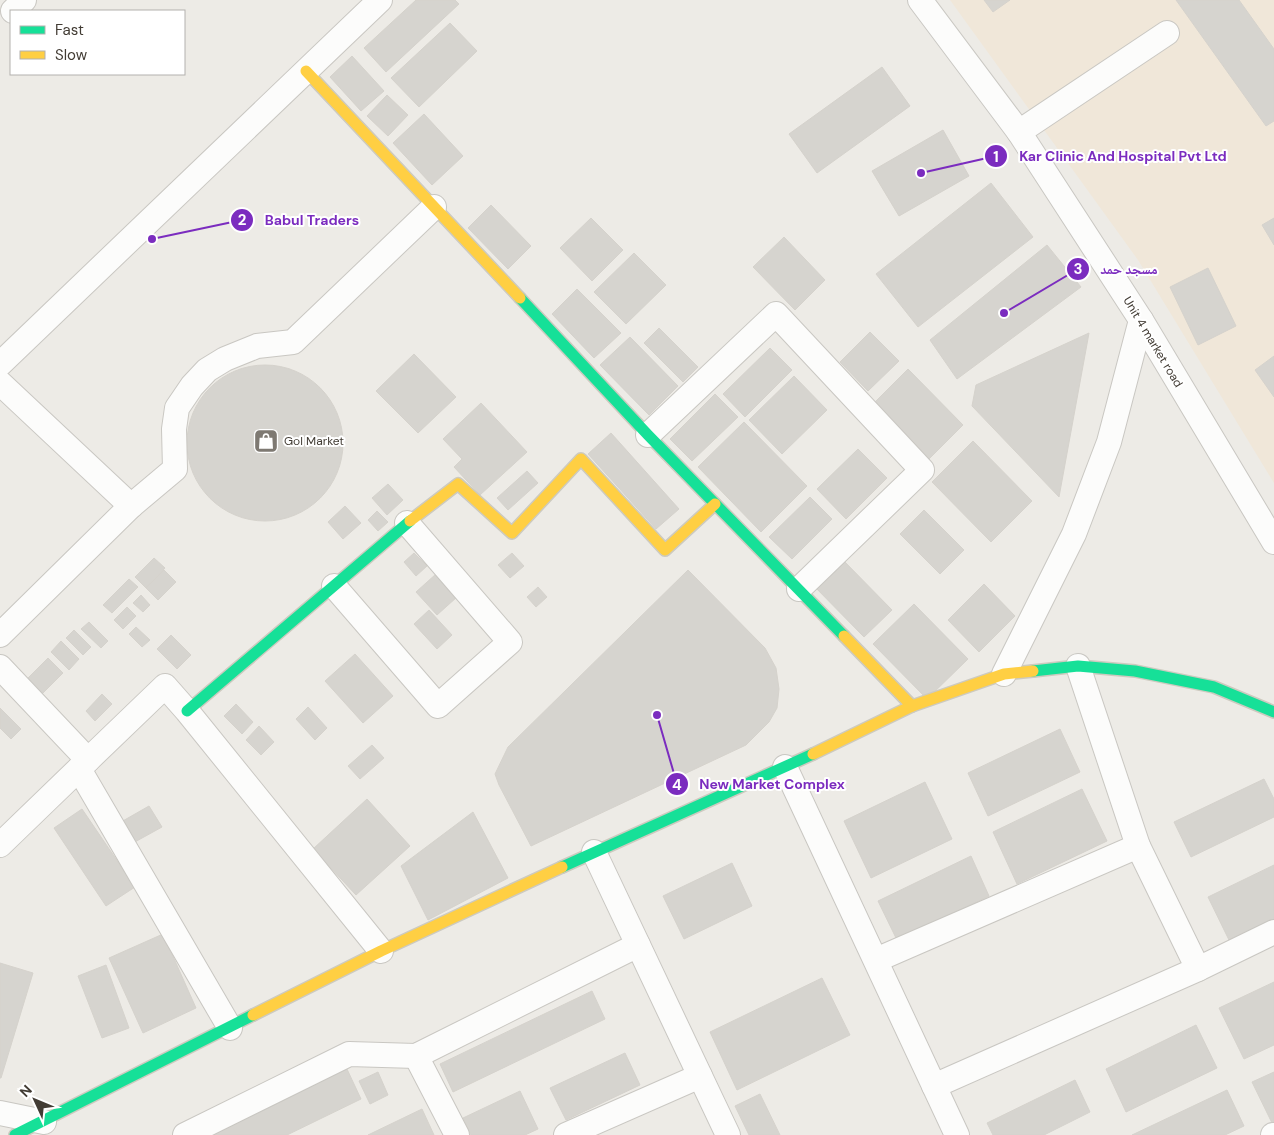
<svg xmlns="http://www.w3.org/2000/svg" width="1274" height="1135" font-family="'DM Sans','Noto Naskh Arabic',sans-serif">
<style>
.commercial{fill:#f0e7d9}
.building{fill:#d6d4cf;stroke:#d5d2cc}
.lines{fill:none;stroke-linecap:round;stroke-linejoin:round}
.street-casing{stroke:#c9c7c2;stroke-width:26}
.fast-casing{stroke:#cdcabf;stroke-width:14}
.slow-casing{stroke:#cdcabf;stroke-width:14}
.street{stroke:#fcfcfb;stroke-width:24}
.fast{stroke:#16e098;stroke-width:11}
.slow{stroke:#ffcf43;stroke-width:11}
.labels{text-anchor:middle;dominant-baseline:central;stroke-width:4;stroke-linejoin:round;paint-order:stroke}
.street-label{font-size:12px;fill:#423c34;stroke:#fff}
.poi-label{font-size:12px;fill:#423c34;stroke:#fff;text-anchor:start}
.leader{fill:none;stroke:#7b2cbf;stroke-width:2}
.callout-dot{fill:#7b2cbf;stroke:#fff;stroke-width:2}
.mark-label{font-size:15px;text-anchor:middle;font-weight:bold;fill:#fff}
.callout-label{font-size:14px;text-anchor:middle;font-weight:bold;fill:#7b2cbf;stroke:#fff;stroke-width:4;stroke-linejoin:round;paint-order:stroke}
</style>
<rect width="100%" height="100%" fill="#edebe6"/>
<polygon class="commercial" points="950,0 1274,0 1274,483 1138,260"/>
<g class="building">
<polygon points="416,0 455,0 459,4 386,72 364,48"/>
<polygon points="984,0 1010,0 993,12"/>
<polygon points="1176,0 1239,0 1274,49 1274,121 1266,126"/>
<polygon points="450,23 477,51 419,107 391,78"/>
<polygon points="352,56 384,91 361,111 330,77"/>
<polygon points="882,67 910,106 817,173 789,134"/>
<polygon points="387,95 408,115 388,136 367,116"/>
<polygon points="424,114 463,156 432,185 393,143"/>
<polygon points="943,130 969,176 899,216 872,171"/>
<polygon points="991,183 1033,237 918,327 876,274"/>
<polygon points="491,205 531,246 508,269 468,228"/>
<polygon points="591,218 623,250 592,281 560,248"/>
<polygon points="1274,218 1274,245 1262,225"/>
<polygon points="784,237 825,280 795,310 753,267"/>
<polygon points="1047,245 1081,287 957,379 930,340"/>
<polygon points="634,253 666,285 626,324 594,292"/>
<polygon points="1208,268 1236,326 1198,345 1170,287"/>
<polygon points="577,289 621,333 594,358 552,314"/>
<polygon points="659,328 698,367 683,382 644,343"/>
<polygon points="870,332 899,361 868,391 840,362"/>
<polygon points="1089,333 1059,497 972,406 976,385"/>
<polygon points="630,337 678,386 649,415 600,365"/>
<polygon points="770,348 792,370 745,417 723,394"/>
<polygon points="414,354 456,397 418,433 376,391"/>
<polygon points="1274,356 1274,397 1255,370"/>
<circle cx="265" cy="443" r="78"/>
<polygon points="908,369 963,425 927,461 872,405"/>
<polygon points="794,376 827,410 782,454 749,420"/>
<polygon points="715,394 738,417 692,461 670,439"/>
<polygon points="481,403 527,452 480,495 454,467 462,459 443,439"/>
<polygon points="744,422 807,486 761,532 698,467"/>
<polygon points="611,433 679,509 656,529 588,454"/>
<polygon points="973,441 1032,501 991,542 932,482"/>
<polygon points="858,449 887,478 846,519 817,489"/>
<polygon points="527,471 538,483 508,510 497,498"/>
<polygon points="388,484 403,500 387,515 372,498"/>
<polygon points="810,497 832,519 792,559 769,537"/>
<polygon points="345,506 361,523 343,539 328,522"/>
<polygon points="924,510 964,550 940,574 900,534"/>
<polygon points="377,511 388,522 378,531 368,520"/>
<polygon points="414,553 427,566 416,576 404,562"/>
<polygon points="512,553 524,566 510,578 498,565"/>
<polygon points="154,558 165,568 146,588 135,577"/>
<polygon points="841,558 892,610 864,637 813,585"/>
<polygon points="164,570 176,582 158,600 146,588"/>
<polygon points="688,570 765,648 776,668 779,689 777,708 769,722 746,745 531,846 499,785 495,774 508,747"/>
<polygon points="436,574 457,597 437,615 416,592"/>
<polygon points="129,579 138,587 112,613 103,605"/>
<polygon points="984,584 1015,616 979,652 948,620"/>
<polygon points="538,587 547,597 536,607 527,597"/>
<polygon points="141,595 150,605 143,612 133,603"/>
<polygon points="914,604 968,659 927,699 873,644"/>
<polygon points="127,607 136,616 123,629 114,620"/>
<polygon points="429,610 452,635 437,649 414,624"/>
<polygon points="89,622 108,641 101,648 81,629"/>
<polygon points="136,627 150,640 142,647 129,634"/>
<polygon points="74,630 91,647 83,655 66,638"/>
<polygon points="171,635 191,655 177,669 157,649"/>
<polygon points="61,641 79,659 69,670 51,652"/>
<polygon points="355,654 393,696 363,723 325,681"/>
<polygon points="48,658 63,673 41,695 26,680"/>
<polygon points="102,694 112,704 95,721 86,711"/>
<polygon points="236,704 253,722 242,734 224,716"/>
<polygon points="308,707 327,728 315,740 296,719"/>
<polygon points="0,708 21,729 11,739 0,728"/>
<polygon points="259,726 274,742 261,755 246,740"/>
<polygon points="1060,729 1080,772 988,816 968,773"/>
<polygon points="372,745 384,758 360,779 348,766"/>
<polygon points="1264,779 1274,799 1274,817 1191,857 1174,822"/>
<polygon points="925,782 952,839 871,878 844,821"/>
<polygon points="1082,789 1107,841 1017,884 993,832"/>
<polygon points="367,799 410,846 356,895 313,849"/>
<polygon points="149,806 162,827 133,843 121,822"/>
<polygon points="82,809 135,887 106,906 54,828"/>
<polygon points="473,812 508,878 428,920 401,866"/>
<polygon points="971,856 989,896 897,940 878,901"/>
<polygon points="732,863 752,906 684,939 663,896"/>
<polygon points="1274,865 1274,919 1229,940 1208,897"/>
<polygon points="163,934 196,1008 143,1033 109,958"/>
<polygon points="0,963 33,973 1,1078 0,1078"/>
<polygon points="106,965 129,1028 102,1038 78,976"/>
<polygon points="822,978 850,1035 737,1090 710,1032"/>
<polygon points="1274,982 1274,1045 1244,1059 1219,1008"/>
<polygon points="592,991 605,1019 453,1092 440,1064"/>
<polygon points="1196,1025 1217,1068 1126,1112 1106,1069"/>
<polygon points="625,1053 640,1085 566,1120 550,1088"/>
<polygon points="346,1067 361,1099 287,1135 203,1135"/>
<polygon points="378,1072 388,1095 370,1104 359,1081"/>
<polygon points="1274,1072 1274,1122 1272,1123 1252,1082"/>
<polygon points="1075,1080 1090,1112 1044,1135 993,1135 987,1123"/>
<polygon points="1227,1090 1244,1126 1225,1135 1132,1135"/>
<polygon points="520,1091 538,1129 525,1135 471,1135 463,1118"/>
<polygon points="760,1094 780,1135 749,1135 735,1106"/>
<polygon points="422,1109 434,1135 368,1135"/>
</g>
<g class="lines">
<defs>
<g id="street">
<polyline points="920,0 1019,132 1141,320 1274,542"/>
<polyline points="13,11 24,0"/>
<polyline points="1019,132 1167,33"/>
<polyline points="0,364 380,0"/>
<polyline points="0,383 131,506"/>
<polyline points="648,435 776,314 922,470 799,589"/>
<polyline points="334,586 438,706 510,642 407,523"/>
<polyline points="0,635 131,506 175,469 174,429 177,408 192,386 207,370 225,359 257,346 293,342 434,207"/>
<polyline points="0,667 88,760 165,686 187,711 381,951"/>
<polyline points="1004,674 1074,534 1109,442 1141,320"/>
<polyline points="785,767 957,1135"/>
<polyline points="79,769 230,1028"/>
<polyline points="0,845 88,760"/>
<polyline points="1138,846 1198,969"/>
<polyline points="594,852 728,1135"/>
<polyline points="876,960 1138,846 1078,666"/>
<polyline points="416,1056 457,1135"/>
<polyline points="934,1086 1198,969 1274,932"/>
<polyline points="0,1113 44,1122"/>
<polyline points="185,1135 349,1054 416,1056 638,945"/>
<polyline points="566,1135 700,1076"/>
<polyline points="1273,1135 1274,1135"/>
</g>
<g id="fast">
<polyline points="520,298 648,435 844,636"/>
<polyline points="1033,671 1078,666 1135,671 1214,687 1274,712"/>
<polyline points="187,711 410,521"/>
<polyline points="562,867 813,754"/>
<polyline points="15,1135 253,1015"/>
</g>
<g id="slow">
<polyline points="306,71 520,298"/>
<polyline points="410,521 458,484 512,533 581,459 665,550 715,504"/>
<polyline points="844,636 912,706"/>
<polyline points="813,754 912,706 1004,674 1033,671"/>
<polyline points="253,1015 381,951 562,867"/>
</g>
</defs>
<use href="#street" class="street-casing"/>
<use href="#fast" class="fast-casing"/>
<use href="#slow" class="slow-casing"/>
<use href="#street" class="street"/>
<use href="#fast" class="fast"/>
<use href="#slow" class="slow"/>
</g>
<defs>
<symbol id="shop-square" viewBox="-11 -11 22 22"><rect x="-9" y="-9" width="18" height="18" rx="4" fill="#7e7972" stroke="#fff"/><path d="M-5-2.5h2.3a2.7 3.5 0 0 1 5.4 0H5L5.5 6h-11ZM-1.5-2.5h3a1.5 2.3 0 0 0-3 0Z" fill="#fff"/></symbol>
</defs>
<g fill-rule="evenodd">
<use href="#shop-square" x="252" y="427" width="28" height="28"/>
</g>
<g class="labels">
<g class="street-label">
<text transform="translate(1153 342) rotate(59)">Unit 4 market road</text>
</g>
<g class="poi-label">
<text x="284" y="441">Gol Market</text>
</g>
</g>
<path class="leader" d="M921 173L996 156M152 239L242 220M1004 313L1078 269M657 715L677 784"/>
<g class="callout-dot">
<circle cx="921" cy="173" r="5"/>
<circle cx="152" cy="239" r="5"/>
<circle cx="1004" cy="313" r="5"/>
<circle cx="657" cy="715" r="5"/>
<circle cx="996" cy="156" r="12"/>
<circle cx="242" cy="220" r="12"/>
<circle cx="1078" cy="269" r="12"/>
<circle cx="677" cy="784" r="12"/>
</g>
<g class="mark-label">
<text x="996" y="162">1</text>
<text x="242" y="225">2</text>
<text x="1078" y="274">3</text>
<text x="677" y="790">4</text>
</g>
<g class="callout-label">
<text x="1123" y="161">Kar Clinic And Hospital Pvt Ltd</text>
<text x="312" y="225">Babul Traders</text>
<text x="1129" y="274">مسجد حمد</text>
<text x="772" y="789">New Market Complex</text>
</g>
<rect x="10" y="10" width="175" height="65" fill="#ffffff" stroke="#b3b1ae"/>
<rect x="20" y="26" width="25" height="8" fill="#16e098" stroke="#b3b1ae"/>
<text x="55" y="35" font-size="15" fill="#423c34">Fast</text>
<rect x="20" y="51" width="25" height="8" fill="#ffcf43" stroke="#b3b1ae"/>
<text x="55" y="60" font-size="15" fill="#423c34">Slow</text>
<g transform="translate(35 1100) rotate(314)" stroke="#ffffff" stroke-width="4" paint-order="stroke">
<path d="M0-4L9 19L0 12L-9 19Z" fill="#423c34"/>
<text y="-8" font-size="14" font-weight="bold" text-anchor="middle" fill="#423c34">N</text>
</g>
</svg>
